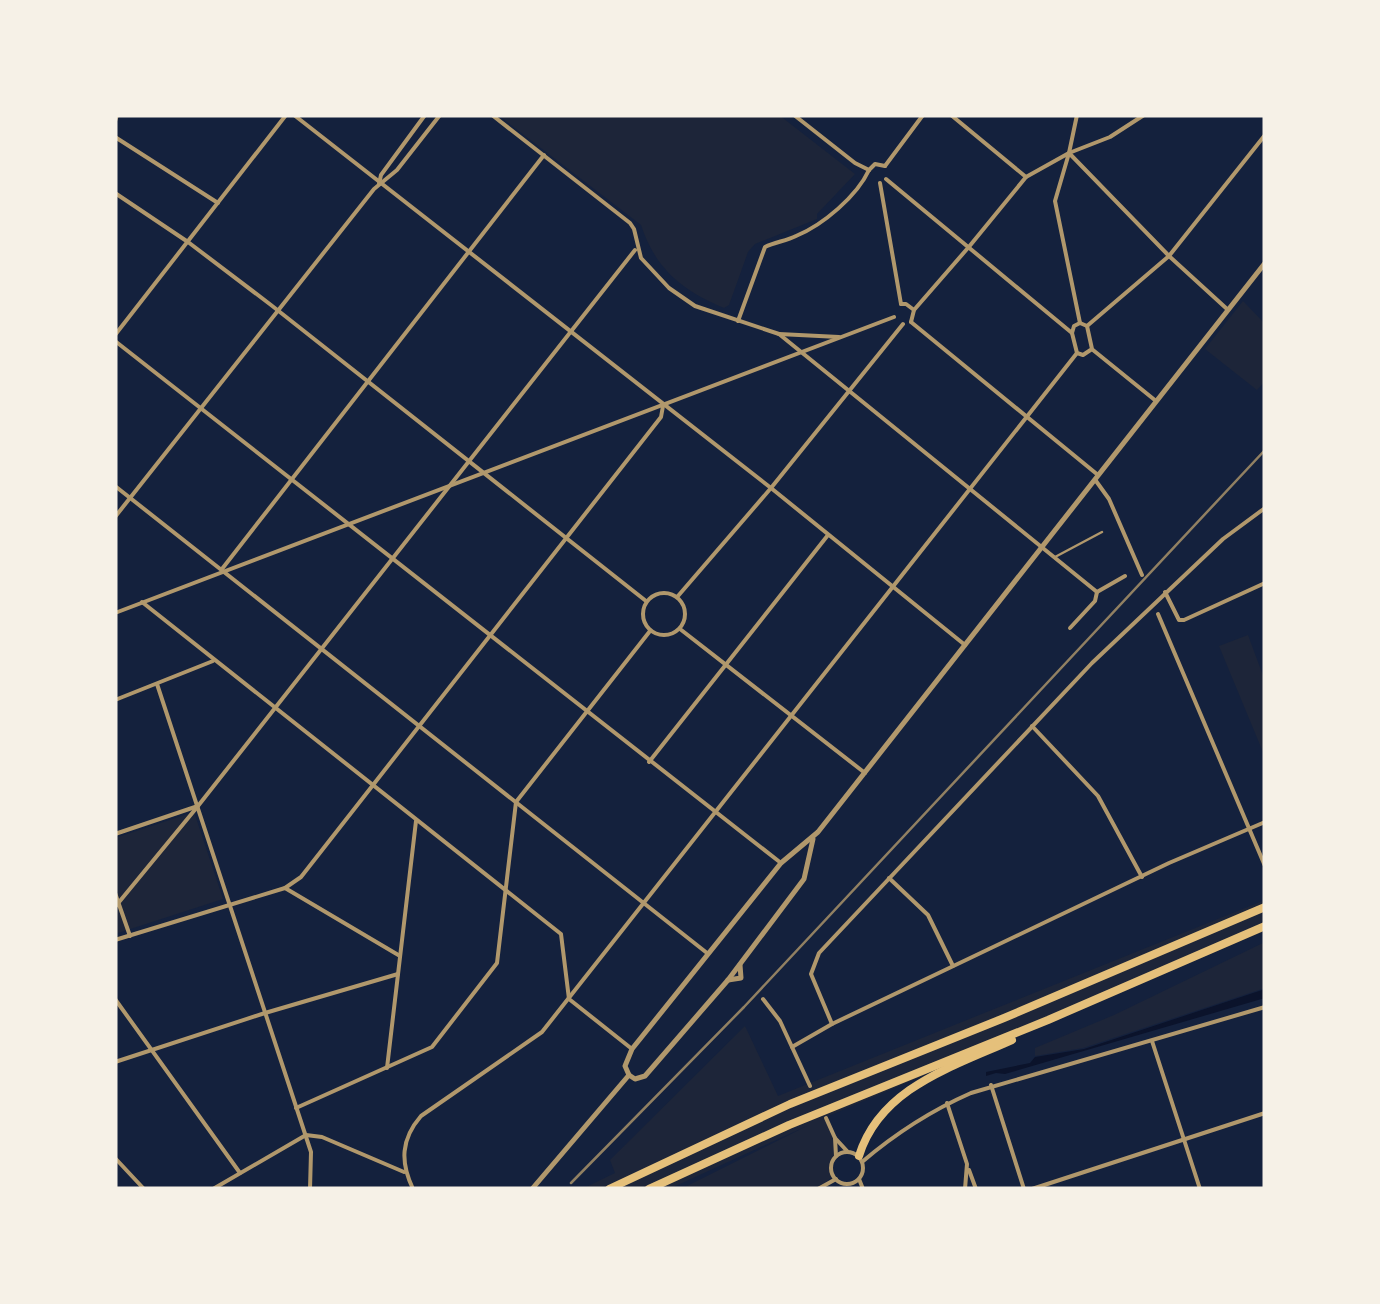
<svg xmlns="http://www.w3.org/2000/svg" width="1380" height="1304" font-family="'Crimson Pro',serif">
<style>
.green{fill:#1d2539}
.water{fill:#0b132b}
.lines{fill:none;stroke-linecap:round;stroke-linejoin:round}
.service{stroke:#b1986c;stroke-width:2.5}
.pedestrian{stroke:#b1986c;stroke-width:4}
.minor{stroke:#b1986c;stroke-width:4}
.tertiary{stroke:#b1986c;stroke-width:5}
.motorway{stroke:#e5c07b;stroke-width:8}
.rail{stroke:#918062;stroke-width:2.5}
</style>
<rect width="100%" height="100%" fill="#14213d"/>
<g class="green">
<path d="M 498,115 L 779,115 L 855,174 L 817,214 L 817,219 L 755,244 L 748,252 L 729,305 L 724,308 C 682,290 656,270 641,225 Z"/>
<polygon points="1243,301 1265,324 1265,381 1257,390 1205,349"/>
<polygon points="1248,635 1265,681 1265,757 1219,646"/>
<polygon points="194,812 223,899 115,934 115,838"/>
<polygon points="1265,900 1265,931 826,1117 838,1147 831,1167 833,1176 818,1189 681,1189 809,1125 669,1189 582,1189 615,1173 610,1160 745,1026 778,1096"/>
<polygon points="1265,942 1265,988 1083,1048 1035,1056 1035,1048 1114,1015"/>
</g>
<polygon class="water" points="1265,989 1265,998 1005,1074 996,1073 986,1076 986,1072 1030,1063 1035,1057 1084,1049"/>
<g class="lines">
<polyline class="service" points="1055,557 1102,532"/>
<g class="pedestrian">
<polyline points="951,115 1026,177"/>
<polyline points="1077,115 1069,153 1169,256 1227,309"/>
<polyline points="1069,153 1110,137 1144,115"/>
<polyline points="968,248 1026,177 1069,153 1055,201 1080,323"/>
</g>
<g class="minor">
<polyline points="294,115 771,488 965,645"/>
<polyline points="492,115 630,223 634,229 641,258 669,288 695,306 779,334 1097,592 1125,576"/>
<polyline points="794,115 855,163 869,170"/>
<polyline points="115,121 117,115"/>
<polyline points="115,137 218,203"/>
<polyline points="885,166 923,115"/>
<polyline points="869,170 875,164 885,166"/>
<polyline points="886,179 1072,333"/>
<polyline points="880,183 901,304"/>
<polyline points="379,184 381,175 425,115"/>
<polyline points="115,193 188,242 271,305 646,601"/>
<polyline points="901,304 906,304 914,310 911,322"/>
<polyline points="914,310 967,249"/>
<path d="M 738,321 L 765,247 C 775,242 786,241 796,236 C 823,225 857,196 869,170"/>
<polyline points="911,322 1098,475"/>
<polygon points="1080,323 1087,326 1092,349 1083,355 1077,353 1072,333 1074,326"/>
<polyline points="1087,326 1169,256 1265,135"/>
<polyline points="779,334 839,337"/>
<polyline points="115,335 286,115"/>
<polyline points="115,341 781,863"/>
<polyline points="1093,350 1156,401"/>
<polyline points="1096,481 1109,499 1142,575"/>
<polyline points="115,486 707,953"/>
<polyline points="115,517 374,189 397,170 440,115"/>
<polyline points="222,569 544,155"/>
<polyline points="1165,592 1179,620 1184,620 1265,583"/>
<circle cx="664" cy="614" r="21"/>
<polyline points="678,596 771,488 903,324"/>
<polyline points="142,602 561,934 569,999 632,1049"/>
<polyline points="115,613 894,317"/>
<polyline points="1158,614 1265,866"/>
<polyline points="1070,628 1095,601 1097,592"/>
<polyline points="680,629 865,773"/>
<polyline points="157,684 311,1152 310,1189"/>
<polyline points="115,700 213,661"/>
<polyline points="1032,726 1098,796 1142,877"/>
<polyline points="649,762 828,535"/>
<polyline points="115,834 198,806 635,250"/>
<polyline points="889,878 928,915 953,966"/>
<polyline points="285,888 400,956"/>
<polyline points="115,893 130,936"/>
<polyline points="115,907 198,806"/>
<polyline points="115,940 285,888 301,877 661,417 663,406"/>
<polyline points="115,999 240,1173"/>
<polyline points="763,999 780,1021 810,1086"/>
<polyline points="832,1024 811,974 819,953 1092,663 1223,539 1265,508"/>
<polyline points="1152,1041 1200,1189"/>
<polyline points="792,1047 832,1024 1169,863 1265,822"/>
<polyline points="115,1062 265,1013 398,974"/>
<polyline points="387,1068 416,821"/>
<polyline points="991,1085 1024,1189"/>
<polyline points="947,1103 967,1164 965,1189"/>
<polyline points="296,1108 432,1047 497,963 516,802 650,631"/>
<polyline points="826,1118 835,1138 847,1151"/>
<polyline points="835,1138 836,1156"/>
<circle cx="847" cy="1168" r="16"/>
<polyline points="115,1158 144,1189"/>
<path d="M 862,1162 C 896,1133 930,1111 971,1093 L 1265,1007"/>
<polyline points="969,1170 976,1189"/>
<polyline points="859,1179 863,1189"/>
<polyline points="213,1189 306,1135 322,1137 404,1172"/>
<path d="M 413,1189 C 400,1162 401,1139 421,1116 L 542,1032 L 1077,353"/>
<polyline points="818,1189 836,1179"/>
<polyline points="1032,1189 1265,1113"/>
</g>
<g class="tertiary">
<polyline points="728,980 741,978 740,965"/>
<polyline points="629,1075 625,1066 632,1049 781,863 818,832 1265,263"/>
<polyline points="629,1075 635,1079 645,1076 728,980 804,879 813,839"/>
<polyline points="532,1189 629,1075"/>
</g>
<g class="motorway">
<path d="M 859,1156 C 880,1088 952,1067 1012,1040"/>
<polyline points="609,1189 790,1104 1004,1018 1265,907"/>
<polyline points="649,1189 789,1125 1048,1020 1265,926"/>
</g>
<polyline class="rail" points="571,1183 744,1007 1265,450"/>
</g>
<rect width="1380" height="1304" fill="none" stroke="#f6f1e7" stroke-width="235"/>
</svg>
